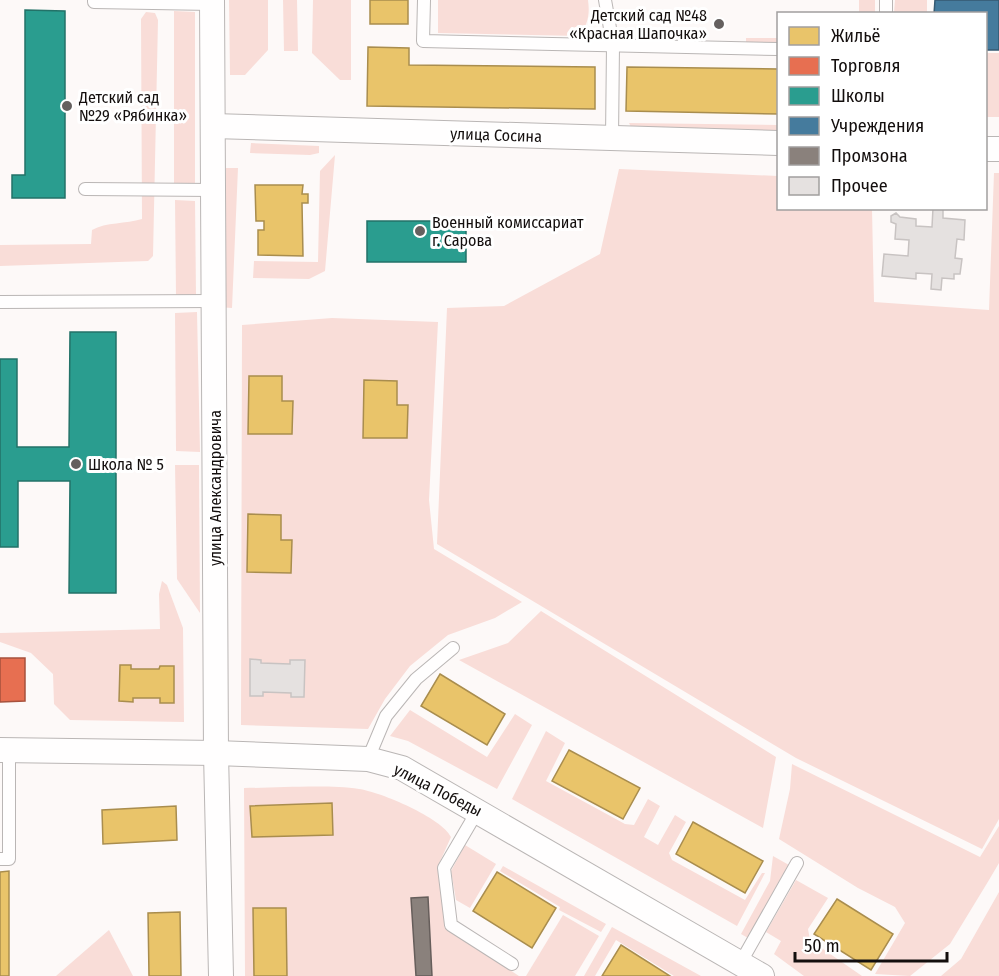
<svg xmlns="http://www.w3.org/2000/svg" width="999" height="976" font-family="'Fira Sans Condensed',sans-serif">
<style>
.green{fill:#f9ddd8}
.homes{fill:#e9c46a;stroke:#a98d4e;stroke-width:1.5}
.shops{fill:#e76f51;stroke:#a7523d;stroke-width:1.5}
.schools{fill:#2a9d8f;stroke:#237268;stroke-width:1.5}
.public{fill:#457b9d;stroke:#365a72;stroke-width:1.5}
.industry{fill:#8a817c;stroke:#665e5b;stroke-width:1.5}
.building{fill:#e5e1e0;stroke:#c8c3c2;stroke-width:1.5}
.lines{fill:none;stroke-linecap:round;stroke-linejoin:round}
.lane-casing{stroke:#bab6b5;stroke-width:14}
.street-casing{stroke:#bab6b5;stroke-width:26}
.lane{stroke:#fffefe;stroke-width:12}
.street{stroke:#fffefe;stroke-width:24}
.poi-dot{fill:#65605f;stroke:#fff;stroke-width:2}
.labels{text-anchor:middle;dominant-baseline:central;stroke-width:6;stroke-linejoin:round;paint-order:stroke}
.poi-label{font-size:16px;fill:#130e0d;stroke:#fff;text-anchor:start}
.street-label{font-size:16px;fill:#130e0d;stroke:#fff}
</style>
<rect width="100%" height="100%" fill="#fdf9f8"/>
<g class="green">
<polygon points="229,0 268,0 268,50 245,75 230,75"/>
<polygon points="283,0 297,0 298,51 284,51"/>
<polygon points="313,0 351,0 351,80 340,80 312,53"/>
<path d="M 438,0 L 588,0 C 590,15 588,24 579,36 L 438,33 Z"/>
<rect x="859" y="0" width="16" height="13"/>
<polygon points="895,0 927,0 927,13 894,13"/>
<polygon points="174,11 195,12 195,183 174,183"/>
<path d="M 146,12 L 155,13 L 158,20 L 153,256 L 148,261 L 0,266 L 0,245 L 91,244 L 92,230 C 106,222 126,224 142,219 L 141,19 Z"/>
<polygon points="746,38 778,38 778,45 746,44"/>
<polygon points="987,53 999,53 999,117 986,117"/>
<polygon points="629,123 778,125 778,133 633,131"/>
<polygon points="251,143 319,146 319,153 310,155 250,153"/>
<polygon points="335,155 325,271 309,279 253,278 254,261 318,262 320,171"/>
<polygon points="226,168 238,168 232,308 217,307 217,225 226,224"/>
<polygon points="619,169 778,176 778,208 872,209 874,302 989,310 994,173 999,173 999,819 982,849 796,758 437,544 447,308 504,306 600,254"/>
<polygon points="175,200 195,201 196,295 176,295"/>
<polygon points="197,312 200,452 176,451 175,313"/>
<polygon points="332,318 438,322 429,500 434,549 522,602 495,618 448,635 410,666 385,699 368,729 241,725 242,325"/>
<polygon points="175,465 199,465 200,613 177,579"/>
<polygon points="162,581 167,585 183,628 184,722 70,720 54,704 53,674 31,653 0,642 0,633 160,629 159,594"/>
<polygon points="541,611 776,757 763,828 459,660 508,643"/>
<polygon points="410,710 487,757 515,714 532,725 497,789 408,741 390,736"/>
<polygon points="546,731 565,743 546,781 625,824 634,825 648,799 660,806 644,837 658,845 675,815 686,822 669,853 672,860 745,900 762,873 765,873 737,926 512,799"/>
<polygon points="792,764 980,857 999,826 999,863 989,880 950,944 910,976 875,974 905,923 895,907 858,888 779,839 790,789"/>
<path d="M 244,788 C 278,788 327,784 359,789 C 381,792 442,818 451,837 L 438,866 L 446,928 L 519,976 L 245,976 Z"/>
<polygon points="465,845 496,864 470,908 456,900 451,871"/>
<polygon points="773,856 789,865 748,938 741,934 770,881"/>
<polygon points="503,866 606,924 601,932 559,910 560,907 500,871"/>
<polygon points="796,880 828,898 808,929 810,940 862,976 804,976 774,954 781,941 766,932"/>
<polygon points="999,892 999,976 941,976 961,959"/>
<polygon points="563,915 599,936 575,976 526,976"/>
<polygon points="612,927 701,976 674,976 616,940 595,976 584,976"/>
<polygon points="109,930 133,976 56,976"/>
</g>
<g class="homes">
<rect x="370" y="0" width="38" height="24"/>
<polygon points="368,47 409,48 409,65 595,67 595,109 367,106"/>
<polygon points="627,67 778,69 778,114 626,111"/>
<polygon points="255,185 303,185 302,194 308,194 308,203 302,203 303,256 258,255 258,230 264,230 264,221 256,221"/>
<polygon points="249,376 282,376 282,401 293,401 292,434 248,434"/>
<polygon points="364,380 397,381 397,405 408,405 407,438 363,438"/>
<polygon points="248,514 281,515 281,540 292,540 291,573 247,572"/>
<polygon points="120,665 131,665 131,669 159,669 160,666 174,666 174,703 160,703 160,698 133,698 133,702 119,701"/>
<polygon points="440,674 505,714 487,745 421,706"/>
<polygon points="569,750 640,788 623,819 552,781"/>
<polygon points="332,803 333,835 252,837 250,806"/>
<polygon points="176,806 177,840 103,844 102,810"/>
<polygon points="693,822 763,861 745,893 676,854"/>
<polygon points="9,871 9,976 0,976 0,872"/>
<polygon points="497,872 556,908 532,948 473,911"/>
<polygon points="837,899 893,934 871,970 814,934"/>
<polygon points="253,908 286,908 287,976 254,976"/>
<polygon points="180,912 181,976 149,976 148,913"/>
<polygon points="621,945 670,976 602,976"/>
</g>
<polygon class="shops" points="0,658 25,658 25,701 0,702"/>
<g class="schools">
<polygon points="25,10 65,11 65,198 12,198 12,175 25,175"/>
<rect x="367" y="221" width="99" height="41"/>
<polygon points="70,332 116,332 116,593 69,593 70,481 18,481 18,547 0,547 0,359 17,359 17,447 69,447"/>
</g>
<polygon class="public" points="935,0 999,0 999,50 986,50 986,14 934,14"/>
<polygon class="industry" points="428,897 432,976 416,976 411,898"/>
<g class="building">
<polygon points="933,208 943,209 943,218 965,220 964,240 957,239 955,258 962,259 960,274 954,274 954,279 942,278 941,290 931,289 932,274 916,273 916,279 882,276 884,254 908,256 909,240 895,239 896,224 891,222 891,216 896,213 900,217 916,219 916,226 932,227"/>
<polygon points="250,659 261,660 261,663 290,664 290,660 305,660 304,697 291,697 291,693 263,692 263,696 250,696"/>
</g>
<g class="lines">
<defs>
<g id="lane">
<polyline points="94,0 94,2 212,4"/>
<polyline points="424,0 423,41 778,49"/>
<polyline points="605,0 613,45 612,138"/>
<polyline points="886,14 886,0"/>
<polyline points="85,189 214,190"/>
<polyline points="0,302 214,301"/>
<polyline points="368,759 386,716 416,679 453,648"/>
<polyline points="478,810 444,868 451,925 512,964"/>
<polyline points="0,859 9,859 9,750"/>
<polyline points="741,962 797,863"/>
</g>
<g id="street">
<polyline points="212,0 216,753 221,976"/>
<polyline points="213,126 778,143"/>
<polyline points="986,149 999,149"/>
<polyline points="0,750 216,753 368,759 402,768 762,976"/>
</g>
</defs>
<use href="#lane" class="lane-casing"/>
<use href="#street" class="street-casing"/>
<use href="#lane" class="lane"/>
<use href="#street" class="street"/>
</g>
<g class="poi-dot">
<circle cx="719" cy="24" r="6"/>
<circle cx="67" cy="106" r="6"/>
<circle cx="420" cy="231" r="6"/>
<circle cx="76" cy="464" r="6"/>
</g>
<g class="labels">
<g class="poi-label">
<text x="707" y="15" text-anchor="end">Детский сад №48<tspan x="707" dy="18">«Красная Шапочка»</tspan></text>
<text x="79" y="97">Детский сад<tspan x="79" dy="18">№29 «Рябинка»</tspan></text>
<text x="432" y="222">Военный комиссариат<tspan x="432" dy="18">г. Сарова</tspan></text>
<text x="88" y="464">Школа № 5</text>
</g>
<g class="street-label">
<text transform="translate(496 135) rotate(2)">улица Сосина</text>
<text transform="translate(215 488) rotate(-90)">улица Александровича</text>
<text transform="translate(438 790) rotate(27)">улица Победы</text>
</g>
</g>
<rect x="777" y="12" width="210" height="198" fill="#ffffff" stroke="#a19f9e" stroke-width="1.5"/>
<rect x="789" y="27" width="30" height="18" fill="#e9c46a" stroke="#a19f9e" stroke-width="1.5"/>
<text x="831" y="42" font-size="18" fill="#130e0d">Жильё</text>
<rect x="789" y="57" width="30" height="18" fill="#e76f51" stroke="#a19f9e" stroke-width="1.5"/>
<text x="831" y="72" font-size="18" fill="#130e0d">Торговля</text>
<rect x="789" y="87" width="30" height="18" fill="#2a9d8f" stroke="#a19f9e" stroke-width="1.5"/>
<text x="831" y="102" font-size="18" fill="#130e0d">Школы</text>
<rect x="789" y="117" width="30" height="18" fill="#457b9d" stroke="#a19f9e" stroke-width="1.5"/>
<text x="831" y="132" font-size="18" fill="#130e0d">Учреждения</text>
<rect x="789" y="147" width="30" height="18" fill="#8a817c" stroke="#a19f9e" stroke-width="1.5"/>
<text x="831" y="162" font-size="18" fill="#130e0d">Промзона</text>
<rect x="789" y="177" width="30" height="18" fill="#e5e1e0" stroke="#a19f9e" stroke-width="1.5"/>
<text x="831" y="192" font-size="18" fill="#130e0d">Прочее</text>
<path d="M795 952v9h152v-9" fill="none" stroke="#130e0d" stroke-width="3"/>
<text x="804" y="952" font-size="18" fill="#130e0d" stroke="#ffffff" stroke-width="4.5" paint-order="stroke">50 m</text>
</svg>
